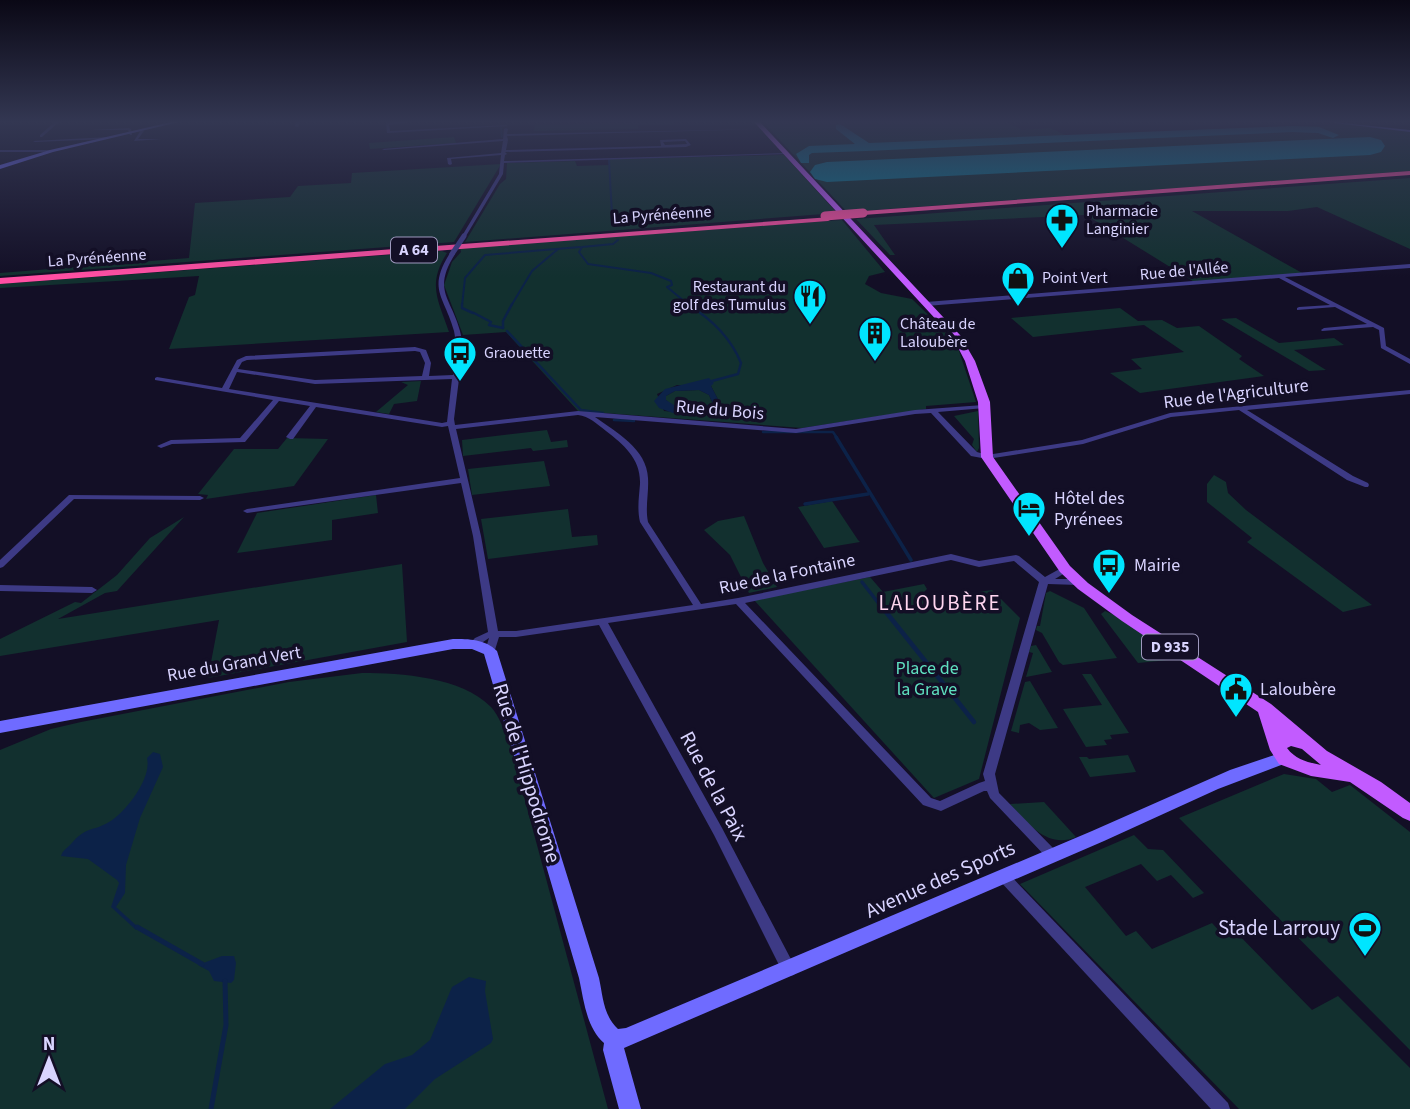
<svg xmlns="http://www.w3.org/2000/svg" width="1410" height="1109" font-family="'Source Sans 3',sans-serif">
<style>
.green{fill:#12302f;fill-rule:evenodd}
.water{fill:#0c2248;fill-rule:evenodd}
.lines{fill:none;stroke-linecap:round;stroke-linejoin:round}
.stream-far4{stroke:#0c2248;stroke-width:2}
.stream-far3{stroke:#0c2248;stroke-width:2.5}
.stream-far2{stroke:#0c2248;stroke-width:3.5}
.stream-far1{stroke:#0c2248;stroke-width:4.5}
.stream{stroke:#0c2248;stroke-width:5}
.taxiway{fill:#0a7a92;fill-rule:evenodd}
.runway{fill:#0a7a92;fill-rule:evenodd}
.street{fill:#3d3a85;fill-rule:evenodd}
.secondary{fill:#6f6bff;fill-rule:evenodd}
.primary{fill:#c25bff;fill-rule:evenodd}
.highway{fill:#ff4fa3;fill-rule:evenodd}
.street-bridge{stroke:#3d3a85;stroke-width:5}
.highway-bridge{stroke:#ff4fa3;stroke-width:9}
.labels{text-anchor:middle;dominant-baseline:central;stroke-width:7;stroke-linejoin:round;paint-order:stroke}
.far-poi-label{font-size:16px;fill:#d9d4ff;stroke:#130f26;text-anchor:start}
.far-street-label{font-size:16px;fill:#d9d4ff;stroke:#130f26}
.shield{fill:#130f26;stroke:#9e99be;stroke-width:2}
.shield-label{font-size:16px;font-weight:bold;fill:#d9d4ff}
.street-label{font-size:18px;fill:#d9d4ff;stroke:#130f26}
.poi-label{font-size:18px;fill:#d9d4ff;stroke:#130f26;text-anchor:start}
.park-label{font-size:18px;fill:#5fe0c0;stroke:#130f26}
.quarter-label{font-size:21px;letter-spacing:2px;fill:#ffd6f0;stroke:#130f26}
.near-street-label{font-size:21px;fill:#d9d4ff;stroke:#130f26}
.near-poi-label{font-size:21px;fill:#d9d4ff;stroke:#130f26;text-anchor:end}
</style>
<rect width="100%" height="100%" fill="#130f26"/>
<g class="green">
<polygon points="671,122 673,125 638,125 638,129 534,131 535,125"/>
<polygon points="763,122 1007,122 1022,130 1050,128 1070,137 1338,125 1331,122 1410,132 1410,171 847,212"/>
<polygon points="454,137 456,143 370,149 369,143"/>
<polygon points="784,155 837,213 465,242 500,184 506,179 507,163 575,161 577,166 609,165 609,159"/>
<polygon points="501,164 454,242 0,276 0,273 189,258 195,203 290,197 298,186 351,183 352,173"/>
<polygon points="1410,178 1410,249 1317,207 1288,211 1192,211 1304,274 1196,283 1086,215 874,225 895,255 890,255 856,219"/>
<path d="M 842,220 L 885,272 L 869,276 L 865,284 L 881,293 L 912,299 L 948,334 L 958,348 L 976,402 L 926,406 L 926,409 L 802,428 L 578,411 L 506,332 L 463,335 L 444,285 L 452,262 L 461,252 L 460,248 ZM 677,385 L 711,386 L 724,411 L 733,414 L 758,415 L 739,418 L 664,411 L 657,394 Z"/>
<path d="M 442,251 L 447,253 C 427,284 438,300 449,332 L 169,349 L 189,297 L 195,295 L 199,276 L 0,288 L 0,284 Z"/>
<polygon points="1120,308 1138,321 1162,320 1177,328 1199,326 1242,356 1239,359 1264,376 1140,393 1110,373 1142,369 1131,359 1184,352 1144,325 1033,337 1011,318"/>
<polygon points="1236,318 1279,343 1334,338 1344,345 1294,350 1326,370 1309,371 1221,319"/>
<polygon points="421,381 417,401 394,404 389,414 376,412 408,385 401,382"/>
<path d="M 699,390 L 709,395 L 713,404 C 698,411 678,412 666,400 L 666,396 L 675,391 Z"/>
<polygon points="978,411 979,448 977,452 972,445 974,439 954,416"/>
<polygon points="547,430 551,442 567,440 568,447 533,451 531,448 463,456 462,440"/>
<polygon points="287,438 328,439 294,486 206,499 208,495 198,494 234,449 278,449"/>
<polygon points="544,461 550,486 472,495 468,469"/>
<polygon points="1214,475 1226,482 1228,493 1246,510 1372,605 1343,612 1247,542 1252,538 1207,502 1207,484"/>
<polygon points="376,495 378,513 332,520 332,540 237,553 257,513"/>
<polygon points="832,501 858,540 860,542 824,548 798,507"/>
<polygon points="568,509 572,537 597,535 598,545 488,559 481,519"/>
<polygon points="744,516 763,563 777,587 749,593 730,555 704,530 718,521"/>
<polygon points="184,517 117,591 105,593 58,619 402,564 407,642 208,678 219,620 0,656 0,639 75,602 81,603 117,575 150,538"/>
<polygon points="870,577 883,592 924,584 927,589 924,592 940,604 958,601 956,595 992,590 1020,618 979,779 934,798 754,600"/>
<polygon points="1050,591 1084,608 1117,658 1063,665 1059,662 1042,633 1036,630 1037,626 1040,626 1046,593"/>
<polygon points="1105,611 1119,617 1179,659 1138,663 1101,614"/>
<polygon points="1036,645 1052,672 1026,677 1033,653 1029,652 1031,646"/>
<path d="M 362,673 C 401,673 462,677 491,707 C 499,716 504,730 509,741 L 608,1109 L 0,1109 L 0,750 L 51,729 L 81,722 L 289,682 Z"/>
<polygon points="1082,674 1091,674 1129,733 1110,735 1112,739 1104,740 1107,745 1086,747 1063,709 1102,705"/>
<polygon points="1030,681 1058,728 1040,730 1029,723 1020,725 1019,733 1011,731 1025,682"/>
<polygon points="1128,755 1136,772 1090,777 1079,757 1087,757 1089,759"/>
<polygon points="1284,774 1316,779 1332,792 1350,785 1410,832 1410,1050 1179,818"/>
<path d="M 1044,802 L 1076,837 C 1048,849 1028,824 1010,804 Z"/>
<polygon points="1134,835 1148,849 1163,850 1204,893 1193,898 1171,875 1157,881 1141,864 1085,887 1126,936 1136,931 1152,949 1212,923 1222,934 1234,930 1312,1010 1338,996 1410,1068 1410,1109 1239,1109 1020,884"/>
</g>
<g class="water">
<path d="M 709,378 L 714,383 L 711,386 L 724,411 L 733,414 L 759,415 L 760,417 L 673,413 L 659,408 L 654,401 L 665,389 ZM 699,390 L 709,395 L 713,404 L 680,409 L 666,400 L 666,396 L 675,391 Z"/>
<path d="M 153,752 L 160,754 L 163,767 L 140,818 L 126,865 L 125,893 L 116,907 L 137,926 L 136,930 L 111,907 L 119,883 L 117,880 L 88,859 L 61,856 C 63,850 66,849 71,844 C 86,826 92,832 109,822 C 126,812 152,778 147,758 Z"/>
<polygon points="222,956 234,956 236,963 234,980 231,983 214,981 209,971 198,965"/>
<polygon points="469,977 486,981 485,991 493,1039 491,1043 435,1079 405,1109 330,1109 385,1064 412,1055 430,1040 452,987"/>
</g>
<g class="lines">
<g class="stream-far4">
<polyline points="501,127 502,137"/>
<polyline points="609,160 612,215 617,225"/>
<polyline points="618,240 613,244 582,247 579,252 588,264 651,273 671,281 672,285 667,287 690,306"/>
<polyline points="462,306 465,278 485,255 580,247"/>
<polyline points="511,306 532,271 558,249"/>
</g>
<g class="stream-far3">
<polyline points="462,304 462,308 473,313"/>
<path d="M 687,304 C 710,318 731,338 741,363 L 738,374 L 712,381"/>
<polyline points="474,313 491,322 489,325 503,328"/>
<polyline points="503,328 503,321 512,304"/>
<polyline points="507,331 581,410 603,413"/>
<polyline points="614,420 634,421"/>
<polyline points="763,432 833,432 837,438"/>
</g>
<g class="stream-far2">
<polyline points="836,437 911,560"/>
<polyline points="805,504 868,494"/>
<polyline points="862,582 883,609"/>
</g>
<polyline class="stream-far1" points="882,607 974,722"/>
<g class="stream">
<polyline points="137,927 202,964"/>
<polyline points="211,1109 226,1025 225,981"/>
</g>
<polygon class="taxiway" points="840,124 869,143 1292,126 1319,127 1339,135 1333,138 1318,133 1292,132 866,151 812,153 809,155 809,163 801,163 796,154 809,146 855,144 836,129 836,125"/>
<polygon class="runway" points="1370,137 1381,140 1385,146 1381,152 1370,155 827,182 815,179 810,172 815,165 827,162"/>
<g class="street">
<polygon points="55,122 59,122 42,137 40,137 40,135"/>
<polygon points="296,122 300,122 298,127 295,126"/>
<polygon points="397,122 410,122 389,125 390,131 506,125 508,126 387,133 386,123"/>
<polygon points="129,128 131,129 132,135 130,135 128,130 90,130"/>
<path d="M 506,128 L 508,129 L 507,134 L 766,129 L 507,136 L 508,140 L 506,150 L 661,146 L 660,140 L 686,139 L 691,145 L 686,147 L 505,152 L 507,154 L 505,155 L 504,161 L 787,153 L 789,154 L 504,163 L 503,174 L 466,236 L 464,237 L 462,236 L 499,174 L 501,155 L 451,159 L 452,164 L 450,165 L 448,164 L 447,158 L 501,153 L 503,141 L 384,150 L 382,149 L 503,139 L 504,129 ZM 685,141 L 687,144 L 665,145 L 663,142 Z"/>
<polygon points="141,130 144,131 138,139 161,139 134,141"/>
<polygon points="109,137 108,139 35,142 33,141"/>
<polygon points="0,150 52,150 54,151 52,152 0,152"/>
<path d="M 452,252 L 455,254 C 432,291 451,297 460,331 C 464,346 461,361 459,376 L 460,377 L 459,379 L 454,419 L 455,425 L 578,411 L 796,429 L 915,410 L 983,405 L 986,407 L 985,408 L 938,412 L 977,452 L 987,455 L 1082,440 L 1170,413 L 1410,390 L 1410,394 L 1247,410 L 1353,476 L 1368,483 L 1369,485 L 1368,487 L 1365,487 L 1347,480 L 1239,410 L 1171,417 L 1083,444 L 987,459 L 971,456 L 931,413 L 915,414 L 796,433 L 595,417 C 616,432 647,449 648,478 C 649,493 645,507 648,522 L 701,604 L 738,598 L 951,554 L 979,561 L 1016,555 L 1019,556 L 1045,577 L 1065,566 L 1069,569 L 1068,571 L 1055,579 L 1078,579 L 1083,582 L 1078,585 L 1048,584 L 995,774 L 999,793 L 1056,851 L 1058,855 L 1056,859 L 1052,860 L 1048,859 L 990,798 L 987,791 L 984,791 L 941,811 L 923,805 L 736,604 L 608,623 L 722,828 L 794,965 L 796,970 L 794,975 L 789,976 L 784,975 L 714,835 L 599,625 L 516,637 L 499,637 L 494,653 L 486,653 L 485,651 L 489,638 L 477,646 L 471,646 L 469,644 L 475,638 L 488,632 L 473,536 L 461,483 L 247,513 L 243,511 L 247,509 L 460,478 L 448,426 L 442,427 L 316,407 L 293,439 L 290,439 L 286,437 L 310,406 L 279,401 L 245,442 L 172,444 L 161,448 L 157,446 L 171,440 L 240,438 L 273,400 L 155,380 L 155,378 L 157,377 L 222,388 L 237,360 L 246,356 L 415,347 L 426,350 L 431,363 L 429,376 L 453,375 C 455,360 457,346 454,331 C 444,295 427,290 450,253 ZM 415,351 L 420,352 L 425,363 L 422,376 L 315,380 L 238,369 L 242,362 L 247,360 ZM 237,372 L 315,384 L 452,379 L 447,422 L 442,423 L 229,389 ZM 578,415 C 589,416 597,424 606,431 C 624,445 641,459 640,484 C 639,497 637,509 640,522 L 693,605 L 516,631 L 498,631 L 481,536 L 456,429 ZM 951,560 L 979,567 L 1014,561 L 1039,582 L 983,774 L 985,781 L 979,783 L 940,801 L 931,798 L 745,603 Z"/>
<polygon points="1410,264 1410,268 1285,277 1384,328 1386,346 1410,359 1410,364 1381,348 1379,330 1373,327 1322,331 1321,330 1324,328 1367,324 1335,307 1297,310 1297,308 1299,307 1330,305 1279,278 926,306 923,304 926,302"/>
<polygon points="69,495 200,496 204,498 200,500 74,499 3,567 0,568 0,560"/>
<polygon points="0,585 92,587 97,590 92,593 0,591"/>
<polygon points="1003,871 1007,872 1228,1103 1230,1109 1211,1109 999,880 997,876 999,872"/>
</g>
<g class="secondary">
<polygon points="171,122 179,122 53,152 0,169 0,165 50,150"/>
<polygon points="1333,122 1410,130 1410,132 1335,123"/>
<path d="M 453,639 C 469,639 485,639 497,651 L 599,978 C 603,996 603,1015 618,1029 L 626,1028 L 1092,831 L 1230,770 L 1283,752 L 1289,754 L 1291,758 L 1289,762 L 1218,789 L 1104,841 L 624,1048 L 641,1109 L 619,1109 L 603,1050 L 604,1043 C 586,1027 584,1001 579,978 L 484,654 L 472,649 L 453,649 L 0,733 L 0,721 Z"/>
</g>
<path class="primary" d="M 754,122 L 760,122 L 960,335 L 975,361 L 990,402 L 993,457 L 1070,566 L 1088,583 L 1132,615 L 1271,704 L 1327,751 L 1381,782 L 1410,803 L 1410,821 L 1403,818 L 1350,782 L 1311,776 L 1279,764 L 1270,750 L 1258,712 L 1122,621 L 1078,589 L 1060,572 L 981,457 L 978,402 L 965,361 L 953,338 ZM 1291,746 L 1302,749 L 1321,765 C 1307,762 1296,760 1287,748 Z"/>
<g class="highway">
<polygon points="1410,171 1410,175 863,215 859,213 863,211"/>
<polygon points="831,217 832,219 828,221 0,284 0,278"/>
</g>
<polyline class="street-bridge" points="452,254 464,236"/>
<polyline class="highway-bridge" points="825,216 863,213"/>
</g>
<linearGradient id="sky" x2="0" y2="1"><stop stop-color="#0a0815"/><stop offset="0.44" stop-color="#333752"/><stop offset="1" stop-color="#333752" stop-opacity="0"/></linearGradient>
<rect width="1410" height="277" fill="url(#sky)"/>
<defs>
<symbol id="pharmacy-pin" viewBox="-11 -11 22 30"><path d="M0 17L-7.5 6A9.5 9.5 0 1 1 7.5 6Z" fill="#00e5ff" stroke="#130f26"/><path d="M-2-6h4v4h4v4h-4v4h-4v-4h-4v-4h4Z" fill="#111"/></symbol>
<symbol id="shop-pin" viewBox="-11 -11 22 30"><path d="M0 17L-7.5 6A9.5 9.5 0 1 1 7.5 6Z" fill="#00e5ff" stroke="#130f26"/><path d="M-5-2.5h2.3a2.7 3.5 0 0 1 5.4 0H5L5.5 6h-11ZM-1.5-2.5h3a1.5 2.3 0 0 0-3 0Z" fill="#111"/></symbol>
<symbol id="restaurant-pin" viewBox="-11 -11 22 30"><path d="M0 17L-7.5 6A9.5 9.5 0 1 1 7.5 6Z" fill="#00e5ff" stroke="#130f26"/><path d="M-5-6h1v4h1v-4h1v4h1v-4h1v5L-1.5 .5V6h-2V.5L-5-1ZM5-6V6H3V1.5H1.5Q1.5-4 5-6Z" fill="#111"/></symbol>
<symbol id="building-pin" viewBox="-11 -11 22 30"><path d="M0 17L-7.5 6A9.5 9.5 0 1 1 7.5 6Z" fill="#00e5ff" stroke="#130f26"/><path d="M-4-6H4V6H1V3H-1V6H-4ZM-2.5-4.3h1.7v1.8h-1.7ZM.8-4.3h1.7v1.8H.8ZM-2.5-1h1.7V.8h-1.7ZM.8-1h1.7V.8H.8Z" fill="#111"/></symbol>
<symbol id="bus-pin" viewBox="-11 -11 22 30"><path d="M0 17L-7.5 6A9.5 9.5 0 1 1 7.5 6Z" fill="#00e5ff" stroke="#130f26"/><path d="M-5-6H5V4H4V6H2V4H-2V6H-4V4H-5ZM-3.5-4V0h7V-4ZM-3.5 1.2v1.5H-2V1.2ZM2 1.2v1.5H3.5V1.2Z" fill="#111"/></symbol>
<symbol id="hotel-pin" viewBox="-11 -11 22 30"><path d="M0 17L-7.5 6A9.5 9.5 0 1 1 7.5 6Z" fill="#00e5ff" stroke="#130f26"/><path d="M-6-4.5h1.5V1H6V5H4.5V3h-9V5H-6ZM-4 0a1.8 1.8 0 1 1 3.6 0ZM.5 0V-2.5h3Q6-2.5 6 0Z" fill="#111"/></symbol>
<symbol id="civic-pin" viewBox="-11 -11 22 30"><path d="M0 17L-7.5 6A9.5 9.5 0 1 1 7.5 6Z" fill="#00e5ff" stroke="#130f26"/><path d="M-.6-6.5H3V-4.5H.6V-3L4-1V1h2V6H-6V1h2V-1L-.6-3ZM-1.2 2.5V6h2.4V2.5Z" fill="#111"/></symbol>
<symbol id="stadium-pin" viewBox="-11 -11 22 30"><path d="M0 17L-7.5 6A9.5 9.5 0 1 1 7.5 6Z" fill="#00e5ff" stroke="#130f26"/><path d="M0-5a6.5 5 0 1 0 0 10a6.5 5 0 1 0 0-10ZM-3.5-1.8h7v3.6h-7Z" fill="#111"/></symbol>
</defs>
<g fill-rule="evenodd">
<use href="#pharmacy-pin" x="1043" y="201" width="38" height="52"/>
<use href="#shop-pin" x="999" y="259" width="38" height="52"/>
<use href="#restaurant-pin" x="791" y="277" width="38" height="52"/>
<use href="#building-pin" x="856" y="314" width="38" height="52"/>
<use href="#bus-pin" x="441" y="334" width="38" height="52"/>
<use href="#hotel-pin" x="1010" y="489" width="38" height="52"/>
<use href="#bus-pin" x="1090" y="546" width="38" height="52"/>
<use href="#civic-pin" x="1217" y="670" width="38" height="52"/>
<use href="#stadium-pin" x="1346" y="909" width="38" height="52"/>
</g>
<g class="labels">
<g class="far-poi-label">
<text x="1086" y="211">Pharmacie<tspan x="1086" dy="18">Langinier</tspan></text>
<text x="1042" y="278">Point Vert</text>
<text x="786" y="287" text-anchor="end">Restaurant du<tspan x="786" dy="18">golf des Tumulus</tspan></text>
<text x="900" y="324">Château de<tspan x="900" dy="18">Laloubère</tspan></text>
<text x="484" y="353">Graouette</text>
</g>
<g class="far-street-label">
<text transform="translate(662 215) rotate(-4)">La Pyrénéenne</text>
<text transform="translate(97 258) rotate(-4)">La Pyrénéenne</text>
<text transform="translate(1184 271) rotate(-5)">Rue de l'Allée</text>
</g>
<g class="shield">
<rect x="391" y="237.5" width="46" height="25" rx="5"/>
<rect x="1142" y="634.5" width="56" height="25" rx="5"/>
</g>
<g class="shield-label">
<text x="414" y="250">A 64</text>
<text x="1170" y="647">D 935</text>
</g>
<g class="street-label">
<text transform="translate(1236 394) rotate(-7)">Rue de l'Agriculture</text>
<text transform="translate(720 410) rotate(5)">Rue du Bois</text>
<text transform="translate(787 574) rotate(-12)">Rue de la Fontaine</text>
<text transform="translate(234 664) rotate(-10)">Rue du Grand Vert</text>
</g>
<g class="poi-label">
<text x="1054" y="498">Hôtel des<tspan x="1054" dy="21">Pyrénees</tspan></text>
<text x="1134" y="565">Mairie</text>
<text x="1260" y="689">Laloubère</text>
</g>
<g class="park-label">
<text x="927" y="668">Place de<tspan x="927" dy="21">la Grave</tspan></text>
</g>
<g class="quarter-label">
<text x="940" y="603">LALOUBÈRE</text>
</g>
<g class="near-street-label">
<text transform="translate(527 773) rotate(73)">Rue de l'Hippodrome</text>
<text transform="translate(714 786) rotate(62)">Rue de la Paix</text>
<text transform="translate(940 879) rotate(-24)">Avenue des Sports</text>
</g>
<g class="near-poi-label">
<text x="1340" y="928">Stade Larrouy</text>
</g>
</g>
<g transform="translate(49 1060)" stroke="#130f26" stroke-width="5" paint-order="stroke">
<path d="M0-5L12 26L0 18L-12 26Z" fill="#d9d4ff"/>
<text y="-10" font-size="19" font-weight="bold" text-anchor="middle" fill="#d9d4ff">N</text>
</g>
</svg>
